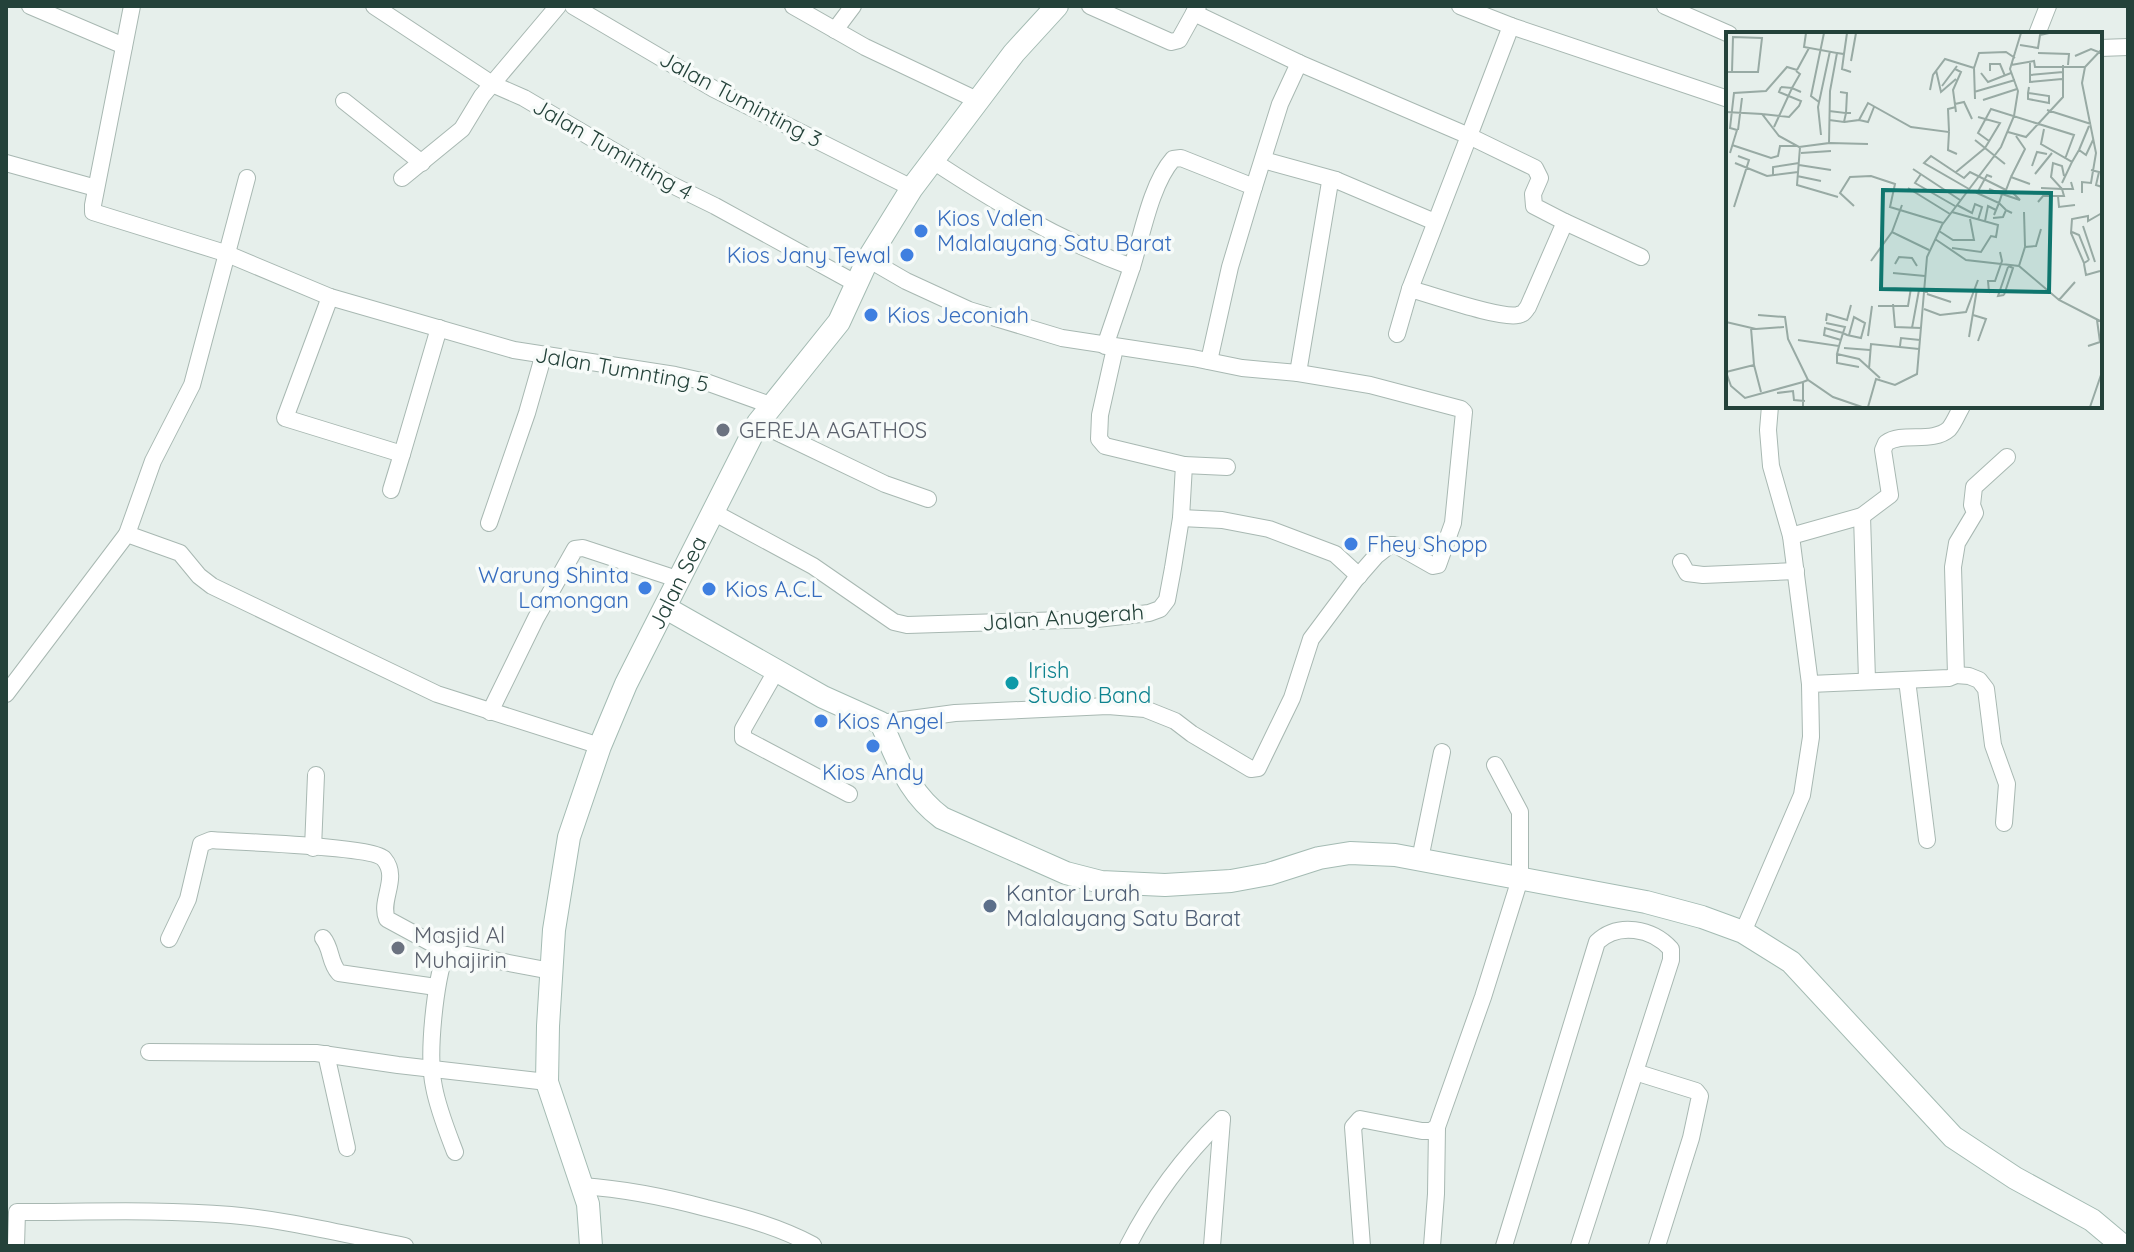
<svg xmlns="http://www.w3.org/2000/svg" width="2134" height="1252" font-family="Quicksand,sans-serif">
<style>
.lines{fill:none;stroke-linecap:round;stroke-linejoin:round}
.street-casing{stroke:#a8b8b2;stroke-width:18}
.secondary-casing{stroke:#a4bbb3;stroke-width:24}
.street{stroke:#fff;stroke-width:16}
.secondary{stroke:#fff;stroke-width:22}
.shop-dot{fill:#3f7fe0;stroke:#f7fbf9;stroke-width:3}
.worship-dot{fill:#6b7280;stroke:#f7fbf9;stroke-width:3}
.culture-dot{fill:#0f9aa8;stroke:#f7fbf9;stroke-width:3}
.service-dot{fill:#5c6f8a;stroke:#f7fbf9;stroke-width:3}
.labels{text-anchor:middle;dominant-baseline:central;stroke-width:7;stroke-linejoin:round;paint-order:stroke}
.street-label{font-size:22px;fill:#24423a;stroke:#f7fbf9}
.shop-label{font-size:22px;fill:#366cbe;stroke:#f7fbf9;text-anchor:start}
.worship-label{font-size:22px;fill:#5b616d;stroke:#f7fbf9;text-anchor:start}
.culture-label{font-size:22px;fill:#0d838f;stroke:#f7fbf9;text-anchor:start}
.service-label{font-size:22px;fill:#4e5e75;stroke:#f7fbf9;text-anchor:start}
.inset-road{fill:none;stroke:#98aaa4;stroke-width:2}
.view{fill:#0f766e;fill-opacity:0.15;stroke:#0f766e;stroke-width:4}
.inset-edge{fill:none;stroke:#24423a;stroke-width:4}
</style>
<rect width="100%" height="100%" fill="#e6efeb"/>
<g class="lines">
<defs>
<g id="street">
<polyline points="30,6 124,46"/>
<polyline points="132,6 93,205 93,212 225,253 330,297 514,350 675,375 706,382 770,405"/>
<polyline points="374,6 492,84 524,98 668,183 715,206 857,284"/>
<polyline points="573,6 714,89 912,188"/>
<polyline points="793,6 865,47 979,101"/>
<polyline points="1090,6 1171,42 1179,40 1194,13"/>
<polyline points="1198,6 1194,13 1299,63 1469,136 1410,289"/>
<polyline points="1460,6 1511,26 1469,136 1535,168 1540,178 1533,194 1534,206 1565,222"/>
<polyline points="1665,6 1729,34"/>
<polyline points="1511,26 1728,99"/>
<polyline points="835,30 853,6"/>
<polyline points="2037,34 2048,6"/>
<polyline points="2100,48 2128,47"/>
<polyline points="344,101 422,163"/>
<polyline points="1263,160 1336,180"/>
<path d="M 933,161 C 997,203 1060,241 1132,267 C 1142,235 1151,184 1173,159 L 1181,158 L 1254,187 L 1230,267 L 1209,361"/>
<polyline points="6,163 96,188"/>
<polyline points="402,178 462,129 482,96 558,6"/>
<polyline points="1254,187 1280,104 1299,63"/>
<polyline points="868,259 906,281 969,310 1062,338 1193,358 1242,368 1298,373 1370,385 1461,409 1464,412 1453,523 1438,565 1433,566 1396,545 1390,545 1376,556 1355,580 1311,639 1292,698 1258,768 1251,769 1192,734 1175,721 1145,709 1108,706 955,713 881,723"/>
<polyline points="330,297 285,418 402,454 391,490"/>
<path d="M 1397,334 L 1410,289 C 1433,295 1499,319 1518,315 C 1525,313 1524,312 1528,307 L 1565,222 L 1641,257"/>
<polyline points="1105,346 1132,267"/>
<polyline points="1298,373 1330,182 1336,180 1435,222"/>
<polyline points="1770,406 1768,430 1771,466 1791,536 1810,684"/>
<polyline points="758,423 885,484 928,499"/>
<polyline points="402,454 439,328"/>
<polyline points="1184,465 1227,467"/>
<polyline points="713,512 813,566 894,622 907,625 1097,619 1149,613 1160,609 1167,600 1173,568 1181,518 1184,465 1105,446 1099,439 1100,415 1115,348"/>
<polyline points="1862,516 1867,680"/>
<polyline points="1181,518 1222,520 1269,529 1335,554 1359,576"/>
<polyline points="489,523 527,413 543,357"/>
<polyline points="127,534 153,461 192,385 247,178"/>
<path d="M 1791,536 L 1862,516 L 1890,495 L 1883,450 L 1886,443 C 1903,431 1932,444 1949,429 C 1954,423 1958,413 1962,406"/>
<polyline points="1681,562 1687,573 1703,575 1796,571"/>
<polyline points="776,671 743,729 743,738 849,794"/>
<polyline points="1956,675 1969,676 1979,680 1986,689 1993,745 2007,784 2004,823"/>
<polyline points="1907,680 1927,840"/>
<polyline points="6,694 127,534 180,553 199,576 212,586 437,694 600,746"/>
<polyline points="490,712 536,618 575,549 583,548 680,580"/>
<polyline points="313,848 316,775"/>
<polyline points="1420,859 1442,752"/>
<polyline points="1743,932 1802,795 1811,737 1810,684 1949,678 1956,675 1953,567 1957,543 1975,513 1972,505 1974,487 2007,457"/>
<path d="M 323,938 C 332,949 329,962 339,973 L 436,987"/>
<path d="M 169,939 L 188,899 L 201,844 L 211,840 C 236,842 373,846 384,859 C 400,878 379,900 387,919 L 446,951"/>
<polyline points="149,1052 316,1053 398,1065 547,1082"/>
<polyline points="326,1054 347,1148"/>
<polyline points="1635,1072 1696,1091 1700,1096 1691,1138 1657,1246"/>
<path d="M 455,1152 C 447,1131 438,1109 434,1087 C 427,1054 435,983 446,951 L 551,971"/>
<path d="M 582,1186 C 625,1189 665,1197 706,1208 C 743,1217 779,1227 813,1245"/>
<path d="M 16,1246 L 17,1212 C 87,1212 160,1209 231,1215 C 289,1220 347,1235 405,1246"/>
<path d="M 1128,1246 C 1152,1199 1184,1156 1222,1119"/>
<polyline points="1212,1246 1222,1119"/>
<polyline points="1362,1246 1353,1127 1360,1119 1422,1131 1431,1131 1437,1127 1483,997 1520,879 1520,812 1495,765"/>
<polyline points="1432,1246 1436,1194 1437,1127"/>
<path d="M 1504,1246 L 1597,942 C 1618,922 1652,928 1671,949 L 1671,960 L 1579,1246"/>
</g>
<g id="secondary">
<path d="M 666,608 L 823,697 L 881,723 C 899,761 907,792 942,818 L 1066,873 L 1101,882 L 1165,885 L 1231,881 L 1269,874 L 1319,858 L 1350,853 L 1395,855 L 1646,902 L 1702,917 L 1743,932 L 1791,962 L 1953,1137 L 2015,1178 L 2092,1220 L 2123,1246"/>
<path id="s1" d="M 591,1246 L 588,1204 L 547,1082 L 548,1026 L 554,930 L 569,837 L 600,746 L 626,684 L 758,423 L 839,322 L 868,259 L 912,188 L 1014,53 L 1057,6"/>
</g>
</defs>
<use href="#street" class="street-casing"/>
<use href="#secondary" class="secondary-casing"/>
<use href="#street" class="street"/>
<use href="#secondary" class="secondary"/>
</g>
<g class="shop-dot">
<circle cx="921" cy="231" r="8"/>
<circle cx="907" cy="255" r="8"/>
<circle cx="871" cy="315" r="8"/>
<circle cx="1351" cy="544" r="8"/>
<circle cx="645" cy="588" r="8"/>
<circle cx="709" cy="589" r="8"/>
<circle cx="821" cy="721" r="8"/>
<circle cx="873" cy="746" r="8"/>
</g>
<g class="worship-dot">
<circle cx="723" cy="430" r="8"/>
<circle cx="398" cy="948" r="8"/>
</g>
<circle class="culture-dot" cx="1012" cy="683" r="8"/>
<circle class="service-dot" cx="990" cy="906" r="8"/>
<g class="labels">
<g class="street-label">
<text transform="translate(741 99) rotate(28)">Jalan Tuminting 3</text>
<text transform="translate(613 149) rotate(30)">Jalan Tuminting 4</text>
<text transform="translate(622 369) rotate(10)">Jalan Tumnting 5</text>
<text stroke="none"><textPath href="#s1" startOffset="694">Jalan Sea</textPath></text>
<text transform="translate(1063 617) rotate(-4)">Jalan Anugerah</text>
</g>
<g class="shop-label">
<text x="937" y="218">Kios Valen<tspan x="937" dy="25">Malalayang Satu Barat</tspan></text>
<text x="891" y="255" text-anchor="end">Kios Jany Tewal</text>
<text x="887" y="315">Kios Jeconiah</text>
<text x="1367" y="544">Fhey Shopp</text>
<text x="629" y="575" text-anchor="end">Warung Shinta<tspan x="629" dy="25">Lamongan</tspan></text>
<text x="725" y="589">Kios A.C.L</text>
<text x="837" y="721">Kios Angel</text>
<text x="873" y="772" text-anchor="middle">Kios Andy</text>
</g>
<g class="worship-label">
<text x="739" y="430">GEREJA AGATHOS</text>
<text x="414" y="935">Masjid Al<tspan x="414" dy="25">Muhajirin</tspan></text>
</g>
<g class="culture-label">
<text x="1028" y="670">Irish<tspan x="1028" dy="25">Studio Band</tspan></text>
</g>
<g class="service-label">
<text x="1006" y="893">Kantor Lurah<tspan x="1006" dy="25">Malalayang Satu Barat</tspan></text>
</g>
</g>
<g transform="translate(1726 32)">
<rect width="376" height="376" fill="#e6efeb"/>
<path class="inset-road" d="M 294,13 L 312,16 L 314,3 L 323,1M 111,21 L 118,22 L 121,1M 312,21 L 343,22 L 342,33M 118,22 L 116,37 L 125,40M 349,24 L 365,17 L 375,21M 125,29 L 130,1M 304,30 L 304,50 L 336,47M 285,33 L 308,29 L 309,35 L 359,35M 248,36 L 249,67M 229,37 L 235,40 L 227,58 L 230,80M 71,38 L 83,16M 210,38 L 215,60 L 230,47M 264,39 L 264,32 L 274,32 L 279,44M 0,40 L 6,40 L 7,5 L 36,6 L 32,40 L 6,40M 255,41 L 262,50 L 285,41M 304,43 L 337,40M 216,54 L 231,34M 55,55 L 66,56 L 74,42 L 70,39M 204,58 L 207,43 L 219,27 L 248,36 L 253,21 L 280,20 L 289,26M 114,60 L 121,61 L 120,81 L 125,81M 248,60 L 289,48M 302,61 L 323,64 L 323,71 L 302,67 L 302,61 L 303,55M 257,68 L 291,57M 93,70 L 85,64 L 98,1M 229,72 L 238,70 L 246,87M 321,78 L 365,92M 0,80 L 36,82 L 53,104 L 73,115 L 103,111 L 104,59 L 111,21 L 78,15 L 80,1M 36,82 L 63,85 L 73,74 L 75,69 L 53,60 L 55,55M 252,85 L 274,91 L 259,116 L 279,132M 103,88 L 118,90 L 120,81 L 103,79M 133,88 L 142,90 L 148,75M 118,90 L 133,88 L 142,71 L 185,95 L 223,100 L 222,118 L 231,122M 48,95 L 66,56 L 75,60M 318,97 L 315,112 L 346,130 L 336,151M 12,98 L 16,66M 223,99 L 222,77 L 230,75M 282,100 L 300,105 L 337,65 L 337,33M 95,103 L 92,75 L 104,19M 263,109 L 252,101 L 265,77 L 348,103 L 339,127M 104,111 L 142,112M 6,113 L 45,126 L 52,124 L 54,114 L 71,114M 74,115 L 71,153 L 112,165M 353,118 L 363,94M 4,121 L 11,98 L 4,96 L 8,61 L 40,59 L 61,35 L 71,38M 75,121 L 105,119M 346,130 L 353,118 L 360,123 L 367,108M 9,131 L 41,144 L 72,140M 73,133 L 105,138M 306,134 L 311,120 L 321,122M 187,137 L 234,168M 365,138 L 373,140 L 370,153 L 376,155M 230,140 L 259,116 L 249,108M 195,142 L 189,151 L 229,174M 309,142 L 326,121M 47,143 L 47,135 L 73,131M 71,144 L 95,149M 338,144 L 336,134 L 327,131 L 325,145 L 336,157 L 347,157 L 345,150M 266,145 L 261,143 L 251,161 L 273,171 L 268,183M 285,145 L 299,117 L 290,104M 182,156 L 224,182M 243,157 L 198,131 L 205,124 L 238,146 L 244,140 L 280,158 L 285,145 L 304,152M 263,157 L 276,162 L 273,171 L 280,178M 356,161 L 356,150 L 365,151 L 370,121 L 356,51 L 359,35 L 376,17M 276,162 L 294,168 L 286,160M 332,164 L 333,175 L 349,173M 312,170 L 317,164 L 338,164 L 336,157 L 315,156M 231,173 L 246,181 L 249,172 L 256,175 L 252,188M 128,174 L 114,161 L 124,145 L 145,144 L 169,152 L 164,175 L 217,191M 8,175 L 23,128 L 12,124M 298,180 L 299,214M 267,186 L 277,185 L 280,178 L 286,181M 259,189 L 262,174 L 270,178M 357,194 L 369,230M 213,199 L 227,208 L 248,208 L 244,187M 166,200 L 176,173M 346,200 L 353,203 L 363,228M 209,207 L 240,228 L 293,234 L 333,268 L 376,290M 226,216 L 255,220 L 265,204 L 270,205 L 272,193 L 226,180M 363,228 L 358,231 L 345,201 L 346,187 L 362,184 L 362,189 L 376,181M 145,229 L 166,200 L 203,218M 169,232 L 173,225 L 186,226 L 191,234M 358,232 L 360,243 L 374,239M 293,234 L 299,215 L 310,214 L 315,197M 167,241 L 199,244M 154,257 L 193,258M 251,258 L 263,260 L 262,249 L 269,249 L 276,229 L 274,220M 201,262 L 225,270M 278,263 L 272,264 L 282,235M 278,263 L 287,236 L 282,234M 333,268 L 349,250M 167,272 L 169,295 L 195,296M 152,274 L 182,274 L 185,256M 198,277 L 214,283 L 240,280 L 252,248M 32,283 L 59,285 L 62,307 L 82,348M 247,283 L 260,287 L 252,309M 100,289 L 101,282 L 121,288 L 125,273M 0,290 L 30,297 L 58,295M 100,291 L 119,295 L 117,301M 186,296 L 193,258 L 202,260M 142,304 L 146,274M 243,305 L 251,257M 72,308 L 113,314 L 111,322 L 133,327 L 154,346M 115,308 L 98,303 L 99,296 L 117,301M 113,314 L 117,301 L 121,303 L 135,306 L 139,291 L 128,285 L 123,303M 174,314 L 175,306 L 194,308M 362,314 L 374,310 L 371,288M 118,316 L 144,318M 111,322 L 111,331 L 133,335M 28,333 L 35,360M 143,337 L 145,312 L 193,317M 0,340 L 5,354 L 19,366 L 77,350M 0,340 L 28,333 L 25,296M 51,361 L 67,359 L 68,368 L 79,369M 77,375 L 77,350 L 82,348 L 107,365 L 136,375M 142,375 L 150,347 L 169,353 L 191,342 L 201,225 L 216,193 L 275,115 L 288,84 L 292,59 L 284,37 L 295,1M 364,375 L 376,340"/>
<path class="view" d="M 157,158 L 325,161 L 323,260 L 155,257 Z"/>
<rect width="376" height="376" class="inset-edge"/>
</g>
<rect width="2134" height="1252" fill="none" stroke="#24423a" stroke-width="16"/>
</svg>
